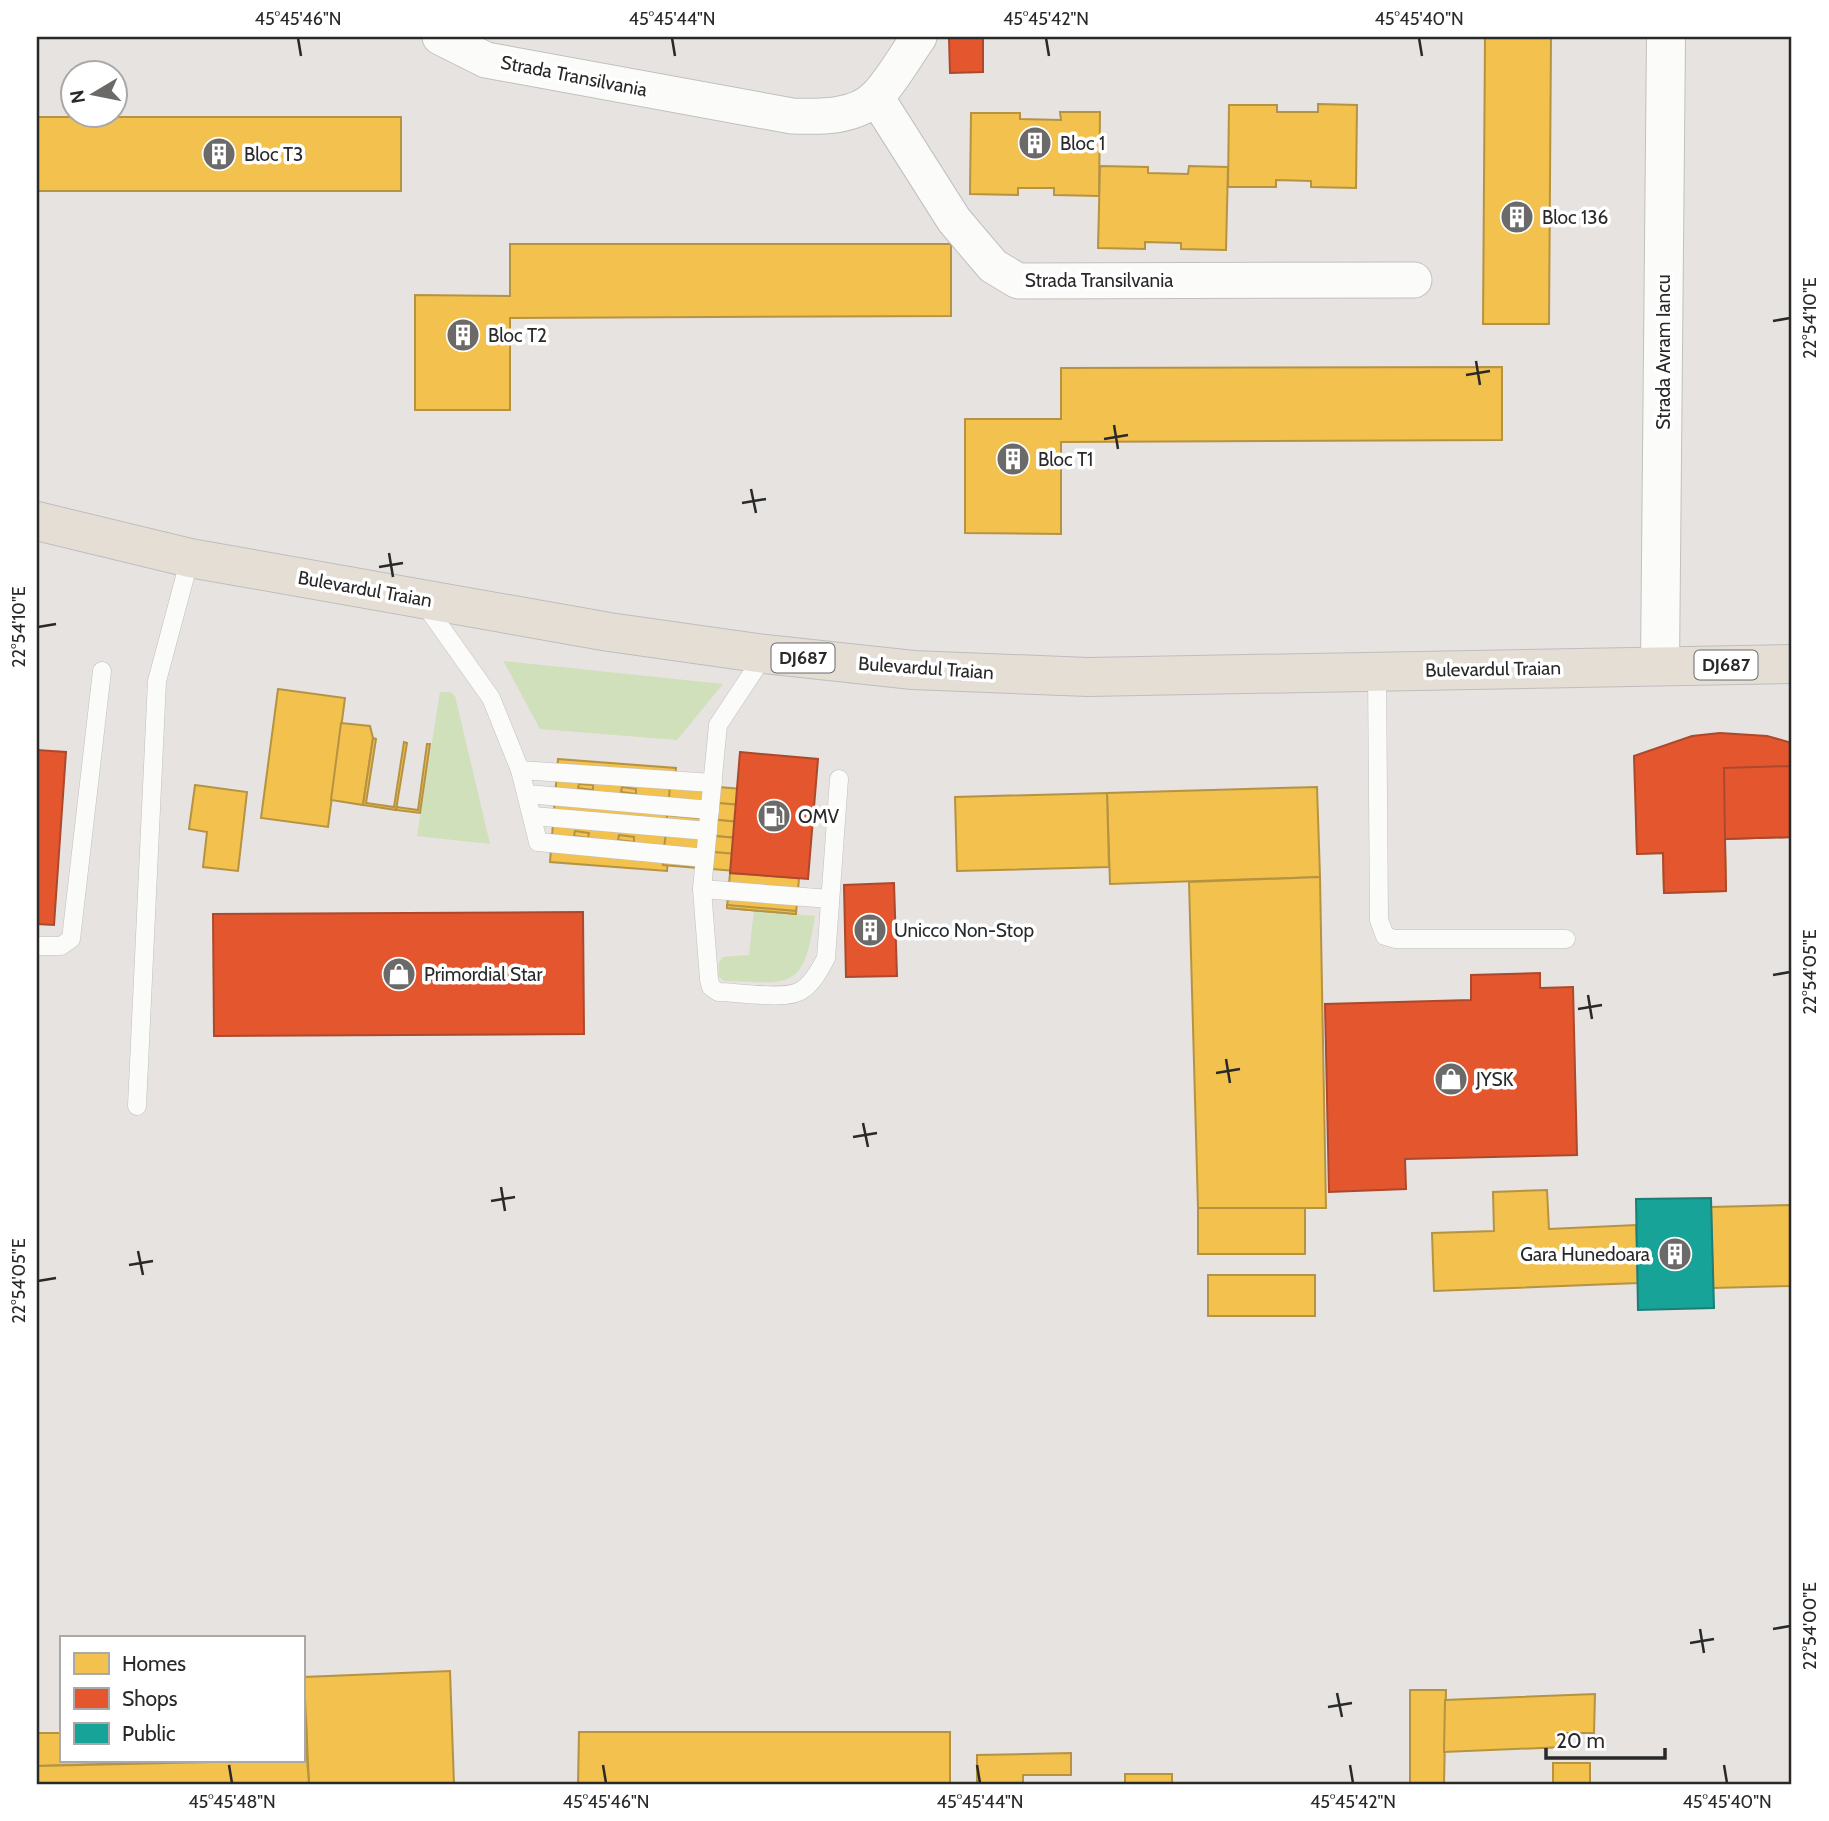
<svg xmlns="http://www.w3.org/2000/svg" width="1829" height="1821" font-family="Cabin,sans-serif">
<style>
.green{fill:#cfe0ba}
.homes{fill:#f2c14e;stroke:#b69343;stroke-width:2}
.shops{fill:#e4572e;stroke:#ac492c;stroke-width:2}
.public{fill:#17a398;stroke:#1c7e77;stroke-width:2}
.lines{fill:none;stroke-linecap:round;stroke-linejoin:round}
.lane-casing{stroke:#c0c0c1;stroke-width:19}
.street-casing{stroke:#c0c0c1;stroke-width:37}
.secondary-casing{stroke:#c0c0c1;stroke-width:40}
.primary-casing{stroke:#bfbebd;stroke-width:40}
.lane{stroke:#fbfbfa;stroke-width:18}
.street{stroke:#fbfbfa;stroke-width:35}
.secondary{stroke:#fbfbfa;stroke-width:38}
.primary{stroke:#e4ded4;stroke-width:38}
.ticks{fill:none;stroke:#292929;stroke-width:2.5}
.labels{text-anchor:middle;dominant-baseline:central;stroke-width:7;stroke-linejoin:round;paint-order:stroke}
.shield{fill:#fff;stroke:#696969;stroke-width:2}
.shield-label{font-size:18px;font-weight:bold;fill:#292929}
.street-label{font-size:19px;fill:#292929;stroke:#fff}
.poi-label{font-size:19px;fill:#292929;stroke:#fff;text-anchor:start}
.neatline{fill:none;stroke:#292929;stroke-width:2.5}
.ticks-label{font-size:18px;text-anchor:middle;fill:#292929}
</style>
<rect width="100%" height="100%" fill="#e6e3e0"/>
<g class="green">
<polygon points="504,662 504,661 723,684 677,740 540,729"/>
<polygon points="440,692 450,692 455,696 490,844 417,836"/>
<path d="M 754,910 L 815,916 C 803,991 793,983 724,981 L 718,976 L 719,963 L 723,957 L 749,955 Z"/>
</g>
<g class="homes">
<polygon points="1485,37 1551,37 1549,324 1483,324"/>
<polygon points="1318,104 1357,105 1356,188 1311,187 1311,181 1276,180 1276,187 1228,187 1229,105 1277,105 1277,112 1318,112"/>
<polygon points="1060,112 1100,112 1099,196 1054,195 1054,188 1018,188 1018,195 970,194 971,113 1020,113 1020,119 1061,120"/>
<rect x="37" y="117" width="364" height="74"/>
<polygon points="1100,166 1148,167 1148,173 1188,174 1189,166 1228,167 1226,250 1181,249 1181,243 1145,242 1145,249 1098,248"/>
<polygon points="510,244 951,244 951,316 510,318 510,410 415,410 415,295 510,296"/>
<polygon points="1502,367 1502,440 1061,442 1061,534 965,533 965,419 1061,419 1061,368"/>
<polygon points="278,689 345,698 328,827 261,818"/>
<polygon points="341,723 370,726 373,738 363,805 331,800"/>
<polygon points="373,738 376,739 366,803 394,807 404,742 407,743 396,810 363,805"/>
<polygon points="427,744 430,744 420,813 396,810 397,807 418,810"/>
<polygon points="558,759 676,768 667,871 550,862"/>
<polygon points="670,783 742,789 741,805 669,799"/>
<polygon points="579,784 593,785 593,790 578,788"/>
<polygon points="195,785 247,792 238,871 203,867 207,832 189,829"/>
<polygon points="622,787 636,789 636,794 621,792"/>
<polygon points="1317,787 1320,877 1110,884 1107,793"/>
<polygon points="1724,789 1726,891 1664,893 1663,853 1637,854 1636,791"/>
<polygon points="1107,793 1109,867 957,871 955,797"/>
<polygon points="669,799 741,805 739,822 667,815"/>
<polygon points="667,815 739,822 738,838 666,832"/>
<polygon points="575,831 589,833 588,838 574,836"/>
<polygon points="666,832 738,838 736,855 664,848"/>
<polygon points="619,835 634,837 634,842 618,840"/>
<polygon points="665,848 737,854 735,871 663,865"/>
<polygon points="730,873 799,878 796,914 727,908"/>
<polygon points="1320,877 1326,1208 1198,1208 1189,882"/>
<polygon points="727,905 796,911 796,914 727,908"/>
<polygon points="1547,1190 1549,1229 1636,1225 1638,1283 1434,1291 1432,1233 1494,1231 1493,1192"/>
<polygon points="1792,1205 1792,1286 1713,1288 1711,1207"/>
<rect x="1198" y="1208" width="107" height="46"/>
<rect x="1208" y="1275" width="107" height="41"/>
<polygon points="450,1671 454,1784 309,1784 304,1677"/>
<polygon points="1410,1690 1446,1690 1444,1784 1410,1784"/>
<polygon points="1595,1694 1594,1733 1565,1733 1565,1747 1444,1752 1445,1700"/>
<polygon points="306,1718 307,1758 303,1758 303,1719"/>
<polygon points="579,1732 950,1732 950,1784 578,1784"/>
<polygon points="37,1733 61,1733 61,1760 245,1760 37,1766"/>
<polygon points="1071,1753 1071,1775 1023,1775 1023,1784 977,1784 977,1755"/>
<polygon points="303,1758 307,1758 309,1784 37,1784 37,1766 303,1760"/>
<rect x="1553" y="1763" width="37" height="21"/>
<rect x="1125" y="1774" width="47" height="10"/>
</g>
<g class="shops">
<polygon points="949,38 983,38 983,72 950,73"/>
<polygon points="1720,733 1767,736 1792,743 1792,837 1725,839 1726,891 1664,893 1663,853 1637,854 1634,756 1692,736"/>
<polygon points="37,750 66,752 54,925 37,924"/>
<polygon points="740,752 818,759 808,879 730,873"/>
<polygon points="1792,766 1792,837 1725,839 1724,768"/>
<polygon points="894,883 897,976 846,977 844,885"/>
<polygon points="583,912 584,1034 214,1036 213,914"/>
<polygon points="1540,973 1540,988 1573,987 1577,1155 1405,1159 1406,1189 1329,1192 1325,1004 1471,1000 1471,975"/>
</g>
<polygon class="public" points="1711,1198 1714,1308 1638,1310 1636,1199"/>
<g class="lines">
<defs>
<g id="lane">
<polyline points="423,602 491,698 520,770 713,783"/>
<path d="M 765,654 L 718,725 L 702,889 L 709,979 L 711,987 L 718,992 C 737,992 787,1001 802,990 C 813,983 820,969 826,958 L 839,779"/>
<polyline points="1377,671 1379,920 1385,936 1395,939 1566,939"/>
<polyline points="520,770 538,842 705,858"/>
<polyline points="527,794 710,810"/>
<polyline points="533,816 708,831"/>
<polyline points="702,889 830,899"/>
<polyline points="37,946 61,946 71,939 102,671"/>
<polyline points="137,1106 157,681 190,558"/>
</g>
<g id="street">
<path d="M 440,37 L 486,60 L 792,116 C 820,117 856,118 877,96 C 892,81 906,55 919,37"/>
<polyline points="876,97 954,220 993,266 1018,281 1414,280"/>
</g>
<polyline id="secondary" points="1660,666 1666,37"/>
<polyline id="primary" points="37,521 190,558 609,632 765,654 913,670 1088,677 1792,664"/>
</defs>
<use href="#lane" class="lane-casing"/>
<use href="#street" class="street-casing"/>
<use href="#secondary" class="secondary-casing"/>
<use href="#primary" class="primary-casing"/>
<use href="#lane" class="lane"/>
<use href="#street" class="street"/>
<use href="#secondary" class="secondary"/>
<use href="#primary" class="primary"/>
</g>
<path class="ticks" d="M 298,38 L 301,56M 672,38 L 675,56M 1046,38 L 1049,56M 1419,38 L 1422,56M 1773,321 L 1790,318M 1476,361 L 1480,385M 1466,375 L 1490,371M 1114,425 L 1118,449M 1104,439 L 1128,435M 751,489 L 756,513M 742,503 L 766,499M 389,553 L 393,577M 379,567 L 403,563M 38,627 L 56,624M 1773,975 L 1790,972M 1588,995 L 1592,1019M 1578,1009 L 1602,1005M 1226,1059 L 1230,1083M 1216,1073 L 1240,1069M 863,1123 L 868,1147M 853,1137 L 877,1133M 501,1187 L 505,1211M 491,1201 L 515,1197M 138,1251 L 143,1275M 129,1265 L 153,1261M 38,1281 L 56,1278M 1700,1629 L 1704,1653M 1773,1629 L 1790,1626M 1690,1643 L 1714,1639M 1337,1693 L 1342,1717M 1328,1707 L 1352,1703M 229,1765 L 232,1783M 603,1765 L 606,1783M 977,1765 L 980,1783M 1350,1765 L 1353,1783M 1724,1765 L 1727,1783"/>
<defs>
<symbol id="building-disc" viewBox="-11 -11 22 22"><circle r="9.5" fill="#6b6a69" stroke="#fff"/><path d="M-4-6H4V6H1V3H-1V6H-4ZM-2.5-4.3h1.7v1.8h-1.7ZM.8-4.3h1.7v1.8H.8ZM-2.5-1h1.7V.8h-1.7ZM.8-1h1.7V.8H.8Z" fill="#fff"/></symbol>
<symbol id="fuel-disc" viewBox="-11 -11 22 22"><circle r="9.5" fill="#6b6a69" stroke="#fff"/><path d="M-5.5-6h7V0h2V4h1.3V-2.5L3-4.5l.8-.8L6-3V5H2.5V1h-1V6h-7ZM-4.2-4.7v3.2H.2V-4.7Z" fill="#fff"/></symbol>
<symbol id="shop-disc" viewBox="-11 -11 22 22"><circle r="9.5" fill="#6b6a69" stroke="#fff"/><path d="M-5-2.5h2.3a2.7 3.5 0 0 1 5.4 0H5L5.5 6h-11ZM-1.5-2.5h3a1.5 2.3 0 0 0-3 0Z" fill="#fff"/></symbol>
</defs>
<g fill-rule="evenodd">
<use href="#building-disc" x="1016" y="124" width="38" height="38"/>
<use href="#building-disc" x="200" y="135" width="38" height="38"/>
<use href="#building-disc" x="1498" y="198" width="38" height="38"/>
<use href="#building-disc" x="444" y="316" width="38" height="38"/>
<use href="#building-disc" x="994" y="440" width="38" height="38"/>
<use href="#fuel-disc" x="755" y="797" width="38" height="38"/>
<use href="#building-disc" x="851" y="911" width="38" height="38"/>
<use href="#shop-disc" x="380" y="955" width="38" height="38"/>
<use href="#shop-disc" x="1432" y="1060" width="38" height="38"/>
<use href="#building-disc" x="1656" y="1235" width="38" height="38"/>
</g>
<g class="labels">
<g class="shield">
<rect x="771.5" y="643.5" width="63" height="29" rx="5"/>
<rect x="1694.5" y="650.5" width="63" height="29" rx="5"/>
</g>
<g class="shield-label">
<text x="803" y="658">DJ687</text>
<text x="1726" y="665">DJ687</text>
</g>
<g class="street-label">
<text transform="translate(574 76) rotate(11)">Strada Transilvania</text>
<text x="1099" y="280">Strada Transilvania</text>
<text transform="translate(1663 352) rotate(-90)">Strada Avram Iancu</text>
<text transform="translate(365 589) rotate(10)">Bulevardul Traian</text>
<text transform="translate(926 668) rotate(4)">Bulevardul Traian</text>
<text transform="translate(1493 669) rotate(-1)">Bulevardul Traian</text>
</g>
<g class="poi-label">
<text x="1060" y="143">Bloc 1</text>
<text x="244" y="154">Bloc T3</text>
<text x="1542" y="217">Bloc 136</text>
<text x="488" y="335">Bloc T2</text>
<text x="1038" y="459">Bloc T1</text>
<text x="798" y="816">OMV</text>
<text x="894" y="930">Unicco Non-Stop</text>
<text x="424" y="974">Primordial Star</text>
<text x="1476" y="1079">JYSK</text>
<text x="1650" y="1254" text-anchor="end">Gara Hunedoara</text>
</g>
</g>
<rect width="1829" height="1821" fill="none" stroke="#ffffff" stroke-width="77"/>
<rect x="60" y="1636" width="245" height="126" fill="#ffffff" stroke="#a9a9a9" stroke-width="2"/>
<rect x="74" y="1653" width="35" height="21" fill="#f2c14e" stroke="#a9a9a9" stroke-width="2"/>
<text x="122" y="1671" font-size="21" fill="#292929">Homes</text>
<rect x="74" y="1688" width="35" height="21" fill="#e4572e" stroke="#a9a9a9" stroke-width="2"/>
<text x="122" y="1706" font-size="21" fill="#292929">Shops</text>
<rect x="74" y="1723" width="35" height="21" fill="#17a398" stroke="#a9a9a9" stroke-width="2"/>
<text x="122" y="1741" font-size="21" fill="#292929">Public</text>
<g transform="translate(94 94) rotate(260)"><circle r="33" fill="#ffffff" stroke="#a9a9a9" stroke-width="2"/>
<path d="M0-5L12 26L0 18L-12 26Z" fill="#6b6a69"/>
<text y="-10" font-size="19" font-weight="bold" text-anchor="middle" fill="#292929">N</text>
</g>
<path d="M1546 1748v10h119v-10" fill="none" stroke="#292929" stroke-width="3.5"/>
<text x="1556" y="1748" font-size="21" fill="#292929" stroke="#ffffff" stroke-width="5" paint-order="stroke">20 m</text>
<rect x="38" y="38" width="1752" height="1745" class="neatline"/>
<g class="ticks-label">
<text x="298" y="25">45°45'46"N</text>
<text x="672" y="25">45°45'44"N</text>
<text x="1046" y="25">45°45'42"N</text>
<text x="1419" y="25">45°45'40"N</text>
<text transform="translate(1810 318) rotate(-90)" y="6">22°54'10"E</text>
<text transform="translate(19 627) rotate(-90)" y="6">22°54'10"E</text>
<text transform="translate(1810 972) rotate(-90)" y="6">22°54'05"E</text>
<text transform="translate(19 1281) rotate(-90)" y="6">22°54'05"E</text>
<text transform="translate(1810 1626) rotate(-90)" y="6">22°54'00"E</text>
<text x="232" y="1808">45°45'48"N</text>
<text x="606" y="1808">45°45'46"N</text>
<text x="980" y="1808">45°45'44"N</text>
<text x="1353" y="1808">45°45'42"N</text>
<text x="1727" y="1808">45°45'40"N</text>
</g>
</svg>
